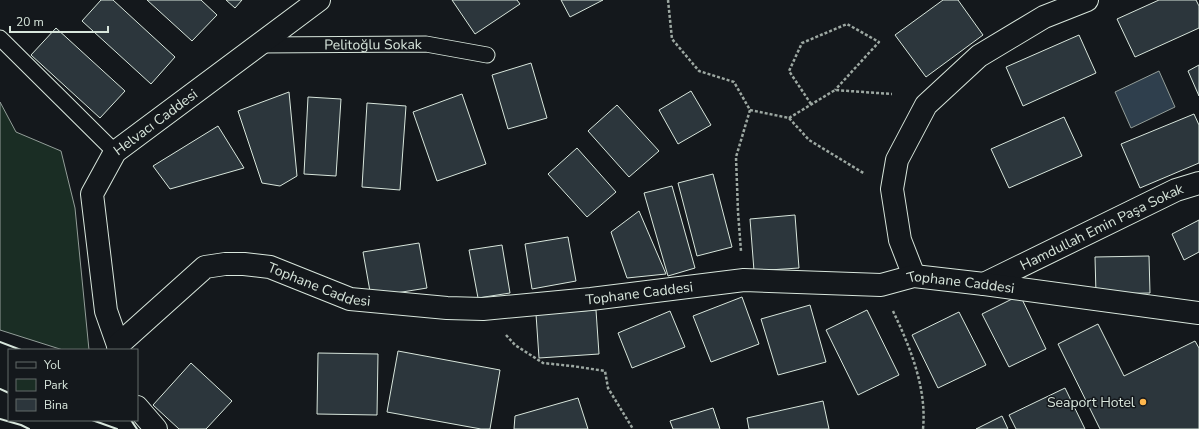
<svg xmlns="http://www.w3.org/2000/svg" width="1199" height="429" font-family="'Nunito Sans',sans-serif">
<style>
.green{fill:#1a2d24;stroke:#939e99}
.water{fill:#2f3f4d;stroke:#939e99}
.building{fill:#2c363c;stroke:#d8e6dc}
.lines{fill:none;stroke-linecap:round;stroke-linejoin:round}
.lane-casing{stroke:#d8e6dc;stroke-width:17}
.street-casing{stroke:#d8e6dc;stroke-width:24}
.path{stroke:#9da8a2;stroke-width:2.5;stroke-dasharray:3 2;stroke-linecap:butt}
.lane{stroke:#14181c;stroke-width:15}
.street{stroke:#14181c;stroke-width:22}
.wall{stroke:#d8e6dc;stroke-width:2}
.poi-dot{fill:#ffb74d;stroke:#14181c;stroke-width:1.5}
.labels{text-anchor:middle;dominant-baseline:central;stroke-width:3;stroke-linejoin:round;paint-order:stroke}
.street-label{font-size:14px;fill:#d8e6dc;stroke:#14181c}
.poi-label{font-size:14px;fill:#d8e6dc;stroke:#14181c;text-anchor:end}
</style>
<rect width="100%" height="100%" fill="#14181c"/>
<polygon class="green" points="0,102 16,132 61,151 75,208 89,350 63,350 0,330"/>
<polygon class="water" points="1159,71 1175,107 1131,128 1115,92"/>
<g class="building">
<polygon points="101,0 113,0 175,57 151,84 82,21"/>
<polygon points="147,0 201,0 217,15 192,41"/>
<polygon points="226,0 242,0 235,8"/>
<polygon points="452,0 517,0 520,4 475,34"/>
<polygon points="561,0 603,0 570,17"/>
<polygon points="943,0 958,0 983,35 926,77 895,35"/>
<polygon points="1159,0 1196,0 1199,6 1199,28 1135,57 1117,19"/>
<polygon points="56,28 125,91 100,118 31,55"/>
<polygon points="1079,35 1096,73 1023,106 1006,67"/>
<polygon points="531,63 547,118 508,129 492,75"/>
<polygon points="1199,65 1199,96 1188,71"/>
<polygon points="691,91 711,125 678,144 659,110"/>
<polygon points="289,92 297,176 280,186 262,183 238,111"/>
<polygon points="462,94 486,164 437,181 413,112"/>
<polygon points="308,97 341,99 336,176 304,174"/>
<polygon points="367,103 406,106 400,190 362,187"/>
<polygon points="617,105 659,151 629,177 588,131"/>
<polygon points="1194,114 1199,125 1199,163 1140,188 1121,144"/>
<polygon points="1064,117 1082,156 1009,188 991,149"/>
<polygon points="218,126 244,168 170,189 153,166"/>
<polygon points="577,148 616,192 587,217 548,174"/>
<polygon points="713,174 732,247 697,256 678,183"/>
<polygon points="672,186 695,268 668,276 644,193"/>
<polygon points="639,211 666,274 627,278 611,232"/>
<polygon points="795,215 799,268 754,271 750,219"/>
<polygon points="1199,220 1199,252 1184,260 1172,234"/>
<polygon points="568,237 576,281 532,289 525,244"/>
<polygon points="419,243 427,288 371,297 363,252"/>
<polygon points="502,245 510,293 478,298 469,250"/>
<polygon points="1149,256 1150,293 1096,294 1095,257"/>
<polygon points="1020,295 1046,349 1009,367 982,314"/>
<polygon points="742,297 759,344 711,362 693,316"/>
<polygon points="810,305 826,362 778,375 761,319"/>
<polygon points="596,310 599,354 539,358 536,314"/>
<polygon points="867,310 899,375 858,395 826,330"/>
<polygon points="670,311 685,347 632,368 618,333"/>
<polygon points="959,312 986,365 938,388 912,335"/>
<polygon points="1098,324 1124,376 1195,341 1199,348 1199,429 1100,429 1058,344"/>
<polygon points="398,351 500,370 490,429 481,429 387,412"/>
<polygon points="318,353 378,354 377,415 317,414"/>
<polygon points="191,363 232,401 206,429 179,429 153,405"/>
<polygon points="1065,388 1085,429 1016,429 1009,415"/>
<polygon points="578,398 588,429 514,429 515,416"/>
<polygon points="823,401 829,429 749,429 747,418"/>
<polygon points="713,408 720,429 673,429 670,421"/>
<polygon points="1002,416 1008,429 976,429"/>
</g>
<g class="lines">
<defs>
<g id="lane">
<polyline points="0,38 115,152"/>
<path id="s1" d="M 259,45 L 426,44 L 487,55"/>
</g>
<g id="street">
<polyline points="914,276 900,240 892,189 897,160 926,105 979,56 1044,17 1087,0"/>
<path id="s2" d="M 984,284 L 1176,190 L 1199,183"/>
<path id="s3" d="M 118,345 L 106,311 L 92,194 L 115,152 L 319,0"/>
<path id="s4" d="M 119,350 L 118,345 L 205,267 L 225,264 L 244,264 L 270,267 L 350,299 L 447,308 L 483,309 L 591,299 L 744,280 L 881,285 L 914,276 L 984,284 L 1199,313"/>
<polyline points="137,407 156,429"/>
</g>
</defs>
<use href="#lane" class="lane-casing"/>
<use href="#street" class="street-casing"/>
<g class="path">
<polyline points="668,0 672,39 699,71 734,82 750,110 736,157 738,212 741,251"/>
<polyline points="811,104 789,71 802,43 847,24 879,42 835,90"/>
<polyline points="750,110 789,118 809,140 865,174"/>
<polyline points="789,118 835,90 892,94"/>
<path d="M 893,311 C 910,347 927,388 923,429"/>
<polyline points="506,335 515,345 543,363 572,366 605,371 608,388 633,429"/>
</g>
<use href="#lane" class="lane"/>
<use href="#street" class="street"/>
<g class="wall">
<polyline points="0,342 21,350"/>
<polyline points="0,389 9,393"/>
<polyline points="0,419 21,425 29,429"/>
<polyline points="92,420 117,429"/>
<polyline points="131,420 137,429"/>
</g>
</g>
<circle class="poi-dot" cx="1143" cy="402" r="4"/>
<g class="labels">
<g class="street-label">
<text stroke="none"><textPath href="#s1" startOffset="114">Pelitoğlu Sokak</textPath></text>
<text stroke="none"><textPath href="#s3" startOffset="252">Helvacı Caddesi</textPath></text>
<text stroke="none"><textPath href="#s2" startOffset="131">Hamdullah Emin Paşa Sokak</textPath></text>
<text stroke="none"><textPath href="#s4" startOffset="240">Tophane Caddesi</textPath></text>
<text stroke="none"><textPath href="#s4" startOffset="888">Tophane Caddesi</textPath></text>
<text stroke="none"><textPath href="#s4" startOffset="564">Tophane Caddesi</textPath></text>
</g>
<g class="poi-label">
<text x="1135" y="402">Seaport Hotel</text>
</g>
</g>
<rect x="8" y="349" width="130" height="72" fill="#14181c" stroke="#626a69"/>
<rect x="16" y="362" width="20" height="6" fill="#14181c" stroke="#626a69"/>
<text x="44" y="369" font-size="12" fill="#d8e6dc">Yol</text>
<rect x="16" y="379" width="20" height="12" fill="#1a2d24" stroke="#626a69"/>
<text x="44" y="389" font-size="12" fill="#d8e6dc">Park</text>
<rect x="16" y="399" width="20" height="12" fill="#2c363c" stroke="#626a69"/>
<text x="44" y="409" font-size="12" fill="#d8e6dc">Bina</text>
<path d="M10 26v6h98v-6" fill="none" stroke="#d8e6dc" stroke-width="2"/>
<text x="16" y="26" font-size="12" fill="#d8e6dc" stroke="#14181c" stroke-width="3" paint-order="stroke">20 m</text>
</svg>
